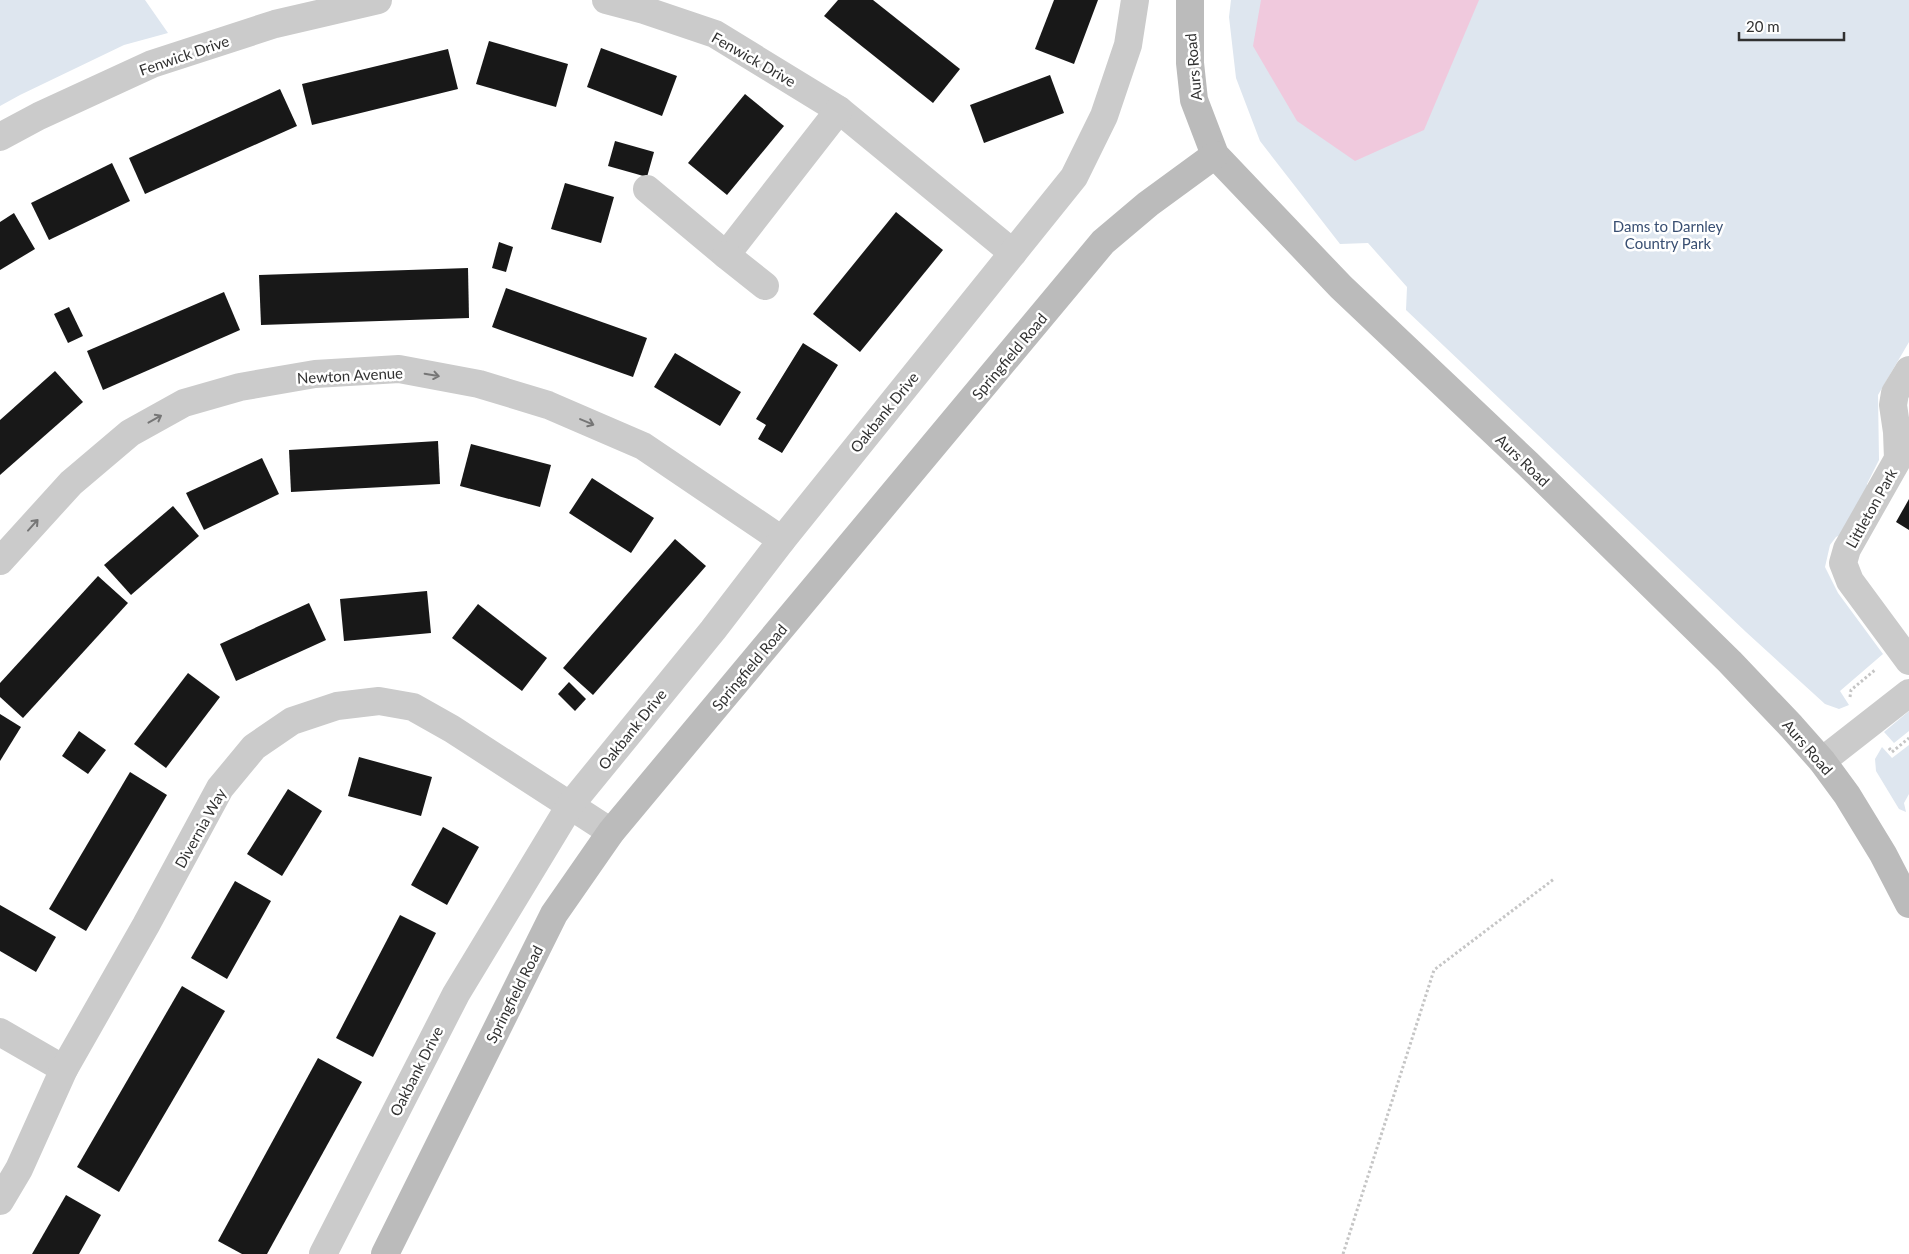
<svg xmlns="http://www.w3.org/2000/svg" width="1909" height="1254" font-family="Lato,sans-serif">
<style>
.green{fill:#dee6ef}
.water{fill:#f0c9dd}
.building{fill:#181818}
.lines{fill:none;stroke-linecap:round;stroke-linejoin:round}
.path{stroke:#c5c5c5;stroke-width:3;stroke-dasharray:2.5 2.5;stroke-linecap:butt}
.street{stroke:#cbcbcb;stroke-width:28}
.secondary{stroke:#bbb;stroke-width:28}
.oneway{stroke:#767676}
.labels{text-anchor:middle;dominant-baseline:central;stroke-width:5;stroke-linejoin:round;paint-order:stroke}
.street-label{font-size:15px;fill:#313131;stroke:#fff}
.park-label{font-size:15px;fill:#394f72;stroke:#fff}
</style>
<rect width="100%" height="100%" fill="#fff"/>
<g class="green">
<polygon points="0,0 145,0 168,33 124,45 20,95 0,106"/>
<polygon points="1231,0 1909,0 1909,342 1878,395 1879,460 1867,484 1867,493 1845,533 1836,537 1830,545 1825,567 1838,593 1883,654 1840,691 1849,705 1839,709 1825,704 1746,632 1406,310 1407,287 1368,243 1340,244 1260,141 1236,78 1229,17"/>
<polygon points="1909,711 1909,731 1894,743 1884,732"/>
<polygon points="1909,745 1909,794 1904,803 1906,812 1899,809 1876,771 1875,759 1882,747 1892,758"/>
</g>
<polygon class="water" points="1261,0 1479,0 1424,130 1355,161 1297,121 1253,46"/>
<g class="building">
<polygon points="838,0 873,0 960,69 933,103 824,16"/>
<polygon points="1054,0 1098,0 1074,64 1035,49"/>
<polygon points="489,41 568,64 556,107 476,84"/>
<polygon points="601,48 677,76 662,116 587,87"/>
<polygon points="448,49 458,89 312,125 302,84"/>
<polygon points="1050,75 1064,113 984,143 970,105"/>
<polygon points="280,89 297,126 145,194 129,158"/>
<polygon points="745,94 784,126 727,195 688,163"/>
<polygon points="615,141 654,152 647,177 608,166"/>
<polygon points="112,163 130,201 49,240 31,203"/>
<polygon points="565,183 614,197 601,243 551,229"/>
<polygon points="896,212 943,250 860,352 813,314"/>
<polygon points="14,213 35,249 0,270 0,222"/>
<polygon points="499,242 513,247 506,272 492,268"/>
<polygon points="468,268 469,318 261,325 259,275"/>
<polygon points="506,288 647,338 633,377 492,327"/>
<polygon points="224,292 240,330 103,390 87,351"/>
<polygon points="69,307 83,336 68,343 54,314"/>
<polygon points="803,343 838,365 782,453 758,439 766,425 756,419"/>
<polygon points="675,353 741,392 720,426 654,387"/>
<polygon points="55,371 83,402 0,475 0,420"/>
<polygon points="438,441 440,484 291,492 289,450"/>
<polygon points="471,444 551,465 540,507 460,486"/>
<polygon points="262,458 279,494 204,530 186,493"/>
<polygon points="592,478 654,518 631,553 569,513"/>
<polygon points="1909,499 1909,530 1896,522"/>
<polygon points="173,506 199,536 131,595 104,565"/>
<polygon points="675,539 706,566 593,695 563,668"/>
<polygon points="98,576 128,603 23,718 0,697 0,683"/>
<polygon points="427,591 431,633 344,641 340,599"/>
<polygon points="309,603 326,640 236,681 220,644"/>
<polygon points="478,604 547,658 522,691 452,638"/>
<polygon points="188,673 220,697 166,768 134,744"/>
<polygon points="569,682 586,699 575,711 558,694"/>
<polygon points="0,714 21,727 0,761"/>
<polygon points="79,731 106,750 88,774 62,756"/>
<polygon points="359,757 432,777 421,816 348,796"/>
<polygon points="130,772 167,795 86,931 49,909"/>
<polygon points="288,789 322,811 282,876 247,854"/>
<polygon points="443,827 479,847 447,905 411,885"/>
<polygon points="235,881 271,901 227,979 191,958"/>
<polygon points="0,905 56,937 36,972 0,951"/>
<polygon points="400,915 436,933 373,1057 336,1038"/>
<polygon points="182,986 225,1011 119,1192 77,1167"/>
<polygon points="318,1058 362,1082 267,1254 242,1254 218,1241"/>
<polygon points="66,1195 101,1215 79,1254 32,1254"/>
</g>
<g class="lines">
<g class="path">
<polyline points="1850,697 1851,690 1875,670"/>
<polyline points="1889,748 1892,752 1909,738"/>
<polyline points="1343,1254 1434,970 1554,879"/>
</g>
<g class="street">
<polyline points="606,0 644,10 715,34 839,110 1013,253"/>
<polyline points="0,137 39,116 152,64 275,24 378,0"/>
<polyline points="647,189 726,255 839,110"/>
<polyline points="726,255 765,286"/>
<polyline points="1909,370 1895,393 1893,405 1897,432 1898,459 1847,549 1843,563 1850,581 1909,661"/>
<polyline points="0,561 71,483 130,433 184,403 240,387 315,374 399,369 479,384 548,405 643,446 782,540"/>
<polyline points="1822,761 1909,693"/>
<polyline points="0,1032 64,1069"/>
<polyline points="0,1201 19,1169 64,1069 146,925 220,788 254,747 292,721 337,706 379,701 413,707 452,729 611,832"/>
<polyline points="323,1254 456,994 571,804 713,630 782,540 1074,177 1104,116 1128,45 1135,0"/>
</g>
<g class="secondary">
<polyline points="1190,0 1190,63 1194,100 1215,155 1341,287 1528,464 1730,662 1791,726 1822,761 1847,795 1883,854 1909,904"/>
<polyline points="385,1254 554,914 611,832 1103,242 1148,204 1215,155"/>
</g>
</g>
<defs><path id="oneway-shaft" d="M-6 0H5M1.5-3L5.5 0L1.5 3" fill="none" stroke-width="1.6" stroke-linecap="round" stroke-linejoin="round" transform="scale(1.25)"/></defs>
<g class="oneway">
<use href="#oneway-shaft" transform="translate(432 375) rotate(10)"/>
<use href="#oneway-shaft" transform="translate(155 419) rotate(-29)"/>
<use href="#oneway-shaft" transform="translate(587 422) rotate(23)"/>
<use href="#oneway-shaft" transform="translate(33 525) rotate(-48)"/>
</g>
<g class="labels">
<g class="street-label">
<text transform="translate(184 55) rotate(-19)">Fenwick Drive</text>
<text transform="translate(754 59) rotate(30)">Fenwick Drive</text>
<text transform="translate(1193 67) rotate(-95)">Aurs Road</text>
<text transform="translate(1009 356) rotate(-50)">Springfield Road</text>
<text transform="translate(350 375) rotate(-3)">Newton Avenue</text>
<text transform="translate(884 412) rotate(-51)">Oakbank Drive</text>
<text transform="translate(1523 460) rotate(44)">Aurs Road</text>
<text transform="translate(1871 508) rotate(-61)">Littleton Park</text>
<text transform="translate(749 667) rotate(-50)">Springfield Road</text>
<text transform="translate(632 729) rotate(-51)">Oakbank Drive</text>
<text transform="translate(1808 747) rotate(49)">Aurs Road</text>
<text transform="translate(200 828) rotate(-61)">Divernia Way</text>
<text transform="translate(514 994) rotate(-63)">Springfield Road</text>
<text transform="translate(416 1071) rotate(-63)">Oakbank Drive</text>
</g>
<g class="park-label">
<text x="1668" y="226">Dams to Darnley<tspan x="1668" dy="17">Country Park</tspan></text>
</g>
</g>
<path d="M1739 32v8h105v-8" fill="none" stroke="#313131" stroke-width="2.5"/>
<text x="1746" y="32" font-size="15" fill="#313131" stroke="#ffffff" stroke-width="4" paint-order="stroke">20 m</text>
</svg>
